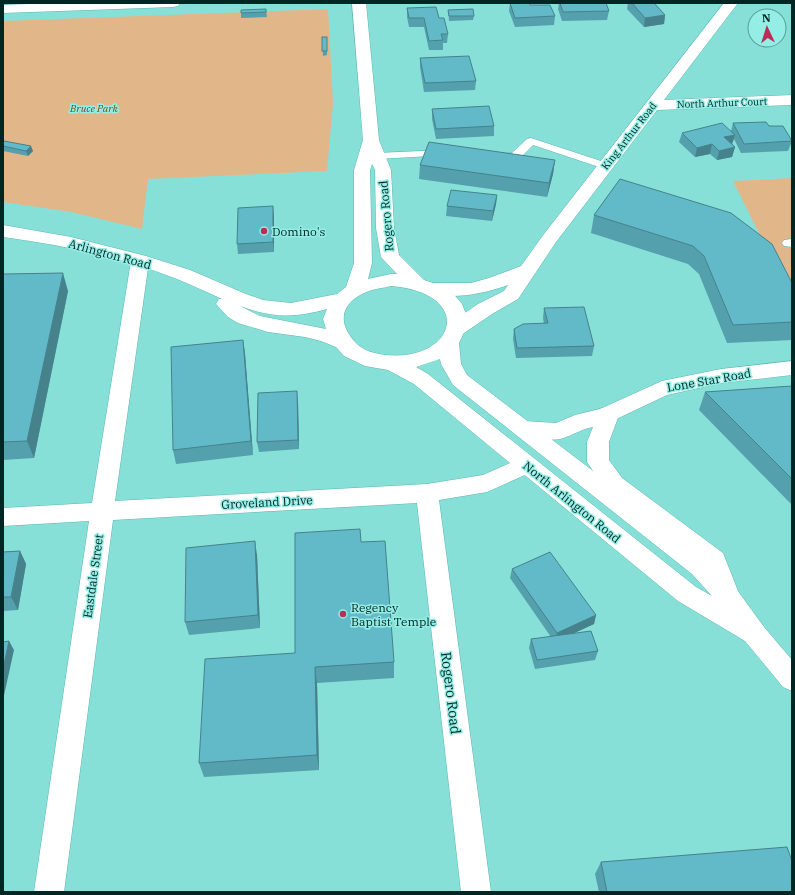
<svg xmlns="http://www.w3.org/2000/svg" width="795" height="895" font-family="'IBM Plex Serif',serif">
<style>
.green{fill:#e1b78a}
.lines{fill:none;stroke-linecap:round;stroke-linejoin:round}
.service-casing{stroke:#5db7af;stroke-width:1}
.minor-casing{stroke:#5db7af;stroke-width:1}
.tertiary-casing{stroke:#5db7af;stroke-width:1}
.secondary-casing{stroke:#5db7af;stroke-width:1}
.service{fill:#fff;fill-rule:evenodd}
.minor{fill:#fff;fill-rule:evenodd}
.tertiary{fill:#fff;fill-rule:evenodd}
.secondary{fill:#fff;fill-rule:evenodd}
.wall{fill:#54a0ac}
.shaded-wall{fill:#45828c}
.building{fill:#62bac8;stroke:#45828c}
.poi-dot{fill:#bb2c57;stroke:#94eee5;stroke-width:1.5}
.labels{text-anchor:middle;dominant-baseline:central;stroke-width:3;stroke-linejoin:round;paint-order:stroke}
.far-street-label{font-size:10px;fill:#002623;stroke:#94eee5}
.far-park-label{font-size:10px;font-style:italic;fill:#774a0b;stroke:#94eee5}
.street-label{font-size:12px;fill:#002623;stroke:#94eee5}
.poi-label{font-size:12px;fill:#002623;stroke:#94eee5;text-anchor:start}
.near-street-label{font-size:14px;fill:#002623;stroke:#94eee5}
</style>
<rect width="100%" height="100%" fill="#87e0d8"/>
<g class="green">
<polygon points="328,9 333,104 327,171 148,179 142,229 71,212 3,202 3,21"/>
<polygon points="792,178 792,300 733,181"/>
</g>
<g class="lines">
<defs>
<g id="service">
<polygon points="531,138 610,164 612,166 610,168 602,168 533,145 519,159 496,158 494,156 496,154 512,153 527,139"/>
<polygon points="444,150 448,151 450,153 448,155 377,159 373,158 371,156 373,154 377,153"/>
<polygon points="792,239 792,247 784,246 782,243 784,240"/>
</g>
<g id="minor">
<polygon points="55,3 180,3 178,6 173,7 3,13 3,5"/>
<path d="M 724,3 L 738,3 L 664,100 L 792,95 L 792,105 L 657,110 L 556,242 L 518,299 L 492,314 L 464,333 L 457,335 L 450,333 L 447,328 L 450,323 L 478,304 L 504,291 L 508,285 C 484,294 451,300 426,293 L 423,289 L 426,285 L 433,283 L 471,283 L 489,278 L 521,266 L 544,234 Z"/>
<polygon points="140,255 147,257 149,261 115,501 427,484 483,475 526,456 534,459 537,465 534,471 487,492 439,500 491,892 461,892 417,503 113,520 64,892 34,892 89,521 3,526 3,508 92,503 131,261 133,257"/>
<polygon points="792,361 792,375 721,383 667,395 608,423 600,421 597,415 600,409 662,381 721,369"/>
</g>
<path id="tertiary" d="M 608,407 L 616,409 L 619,415 L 609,442 L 609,460 L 622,478 L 723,553 L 740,596 L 737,603 L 728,607 L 719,603 L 704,566 L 606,490 L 587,462 L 587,442 L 593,427 C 581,429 571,436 560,439 C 549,441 527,438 516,435 L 513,429 L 516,423 L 524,421 L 556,423 L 575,415 Z"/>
<path id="secondary" d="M 352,3 L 366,3 L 379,140 L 391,170 L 394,228 L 399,255 L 424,280 L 442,286 L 452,292 L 462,304 L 466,314 L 467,326 L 459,343 L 461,364 L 467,375 L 710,560 L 737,590 L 764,627 L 792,660 L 792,691 L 783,687 L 745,641 L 678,601 L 414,384 L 388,370 L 365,366 L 344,356 L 336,347 L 321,341 L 305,337 L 268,332 L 238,323 L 228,317 L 216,304 L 219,299 L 222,299 C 207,292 192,285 177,279 C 122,257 62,245 3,237 L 3,225 L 71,237 L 146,256 L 190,270 L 246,294 L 263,300 L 291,303 L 337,294 L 346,287 L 354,263 L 354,170 L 363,140 ZM 372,164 L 375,170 L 376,228 L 381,257 L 397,274 L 391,274 L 368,279 L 372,263 L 370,170 ZM 391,286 C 476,293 456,362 386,355 C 376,354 363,351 356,343 C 338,324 339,305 364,293 C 372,289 383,288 391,286 ZM 240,306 C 272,318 295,318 327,309 L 323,319 L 326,329 L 260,316 ZM 440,359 L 441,364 L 453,385 L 692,574 L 712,596 L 696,587 L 428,374 L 416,367 Z"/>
</defs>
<use href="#service" class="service-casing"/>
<use href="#minor" class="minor-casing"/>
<use href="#tertiary" class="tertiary-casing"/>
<use href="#secondary" class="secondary-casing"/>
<use href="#service" class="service"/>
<use href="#minor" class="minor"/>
<use href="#tertiary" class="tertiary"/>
<use href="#secondary" class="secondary"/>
</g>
<g class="wall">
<polygon points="510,3 530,5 555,16 554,25 515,27 509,11"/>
<polygon points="559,3 606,3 609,11 607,20 562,21 558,9"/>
<polygon points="628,3 654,3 665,15 664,24 644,27 627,9"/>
<polygon points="407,8 439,18 448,34 447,43 443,43 443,50 429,50 424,27 409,27 407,17"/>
<polygon points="266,9 267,17 241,18 241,13"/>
<polygon points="448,10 474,16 473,20 449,21"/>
<polygon points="322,37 327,37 327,55 323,56"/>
<polygon points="420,58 476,81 475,90 424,92 420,67"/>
<polygon points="432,109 494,126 494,136 436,139 432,119"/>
<polygon points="733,123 769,126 792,141 788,151 741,153 734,139 732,144 735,147 732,157 717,160 710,154 695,157 679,142 682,133 731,131"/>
<polygon points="3,143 33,151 28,156 3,151"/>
<polygon points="555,160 553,174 547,197 419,179 420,165"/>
<polygon points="620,179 792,283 792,340 727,343 699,274 688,264 591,233 594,215"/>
<polygon points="497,195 496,204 492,221 446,216 447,206"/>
<polygon points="274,216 274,252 238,254 237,244"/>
<polygon points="3,274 68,291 34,458 3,460"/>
<polygon points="544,308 594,346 592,356 516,358 513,339 514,329 544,324 543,318"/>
<polygon points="243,340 245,354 253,455 176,464 173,450"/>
<polygon points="792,386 792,505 699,410 705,392"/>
<polygon points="298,401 299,449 259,452 257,442"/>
<polygon points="361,542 394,662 394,678 317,683 319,770 204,777 199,763 295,653"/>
<polygon points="20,551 26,564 18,610 3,611 3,552"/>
<polygon points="257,555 260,628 189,635 185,622"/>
<polygon points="512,569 596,615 594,624 574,633 598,651 595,660 535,669 529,648 531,639 551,637 510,578"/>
<polygon points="601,862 792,892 599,892 595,874"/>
</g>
<g class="shaded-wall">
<polygon points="665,15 664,24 644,27 645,18"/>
<polygon points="735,135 732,144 722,147 724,137"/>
<polygon points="712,144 710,154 695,157 697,148"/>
<polygon points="31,146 33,151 28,156 26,151"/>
<polygon points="735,147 732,157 717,160 719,151"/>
<polygon points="555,160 553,174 547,197 549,183"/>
<polygon points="497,195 496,204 492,221 493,211"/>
<polygon points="273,206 274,216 274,252 273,242"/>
<polygon points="63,273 68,291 34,458 27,441"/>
<polygon points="243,340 245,354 253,455 251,441"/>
<polygon points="297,391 298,401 299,449 298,440"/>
<polygon points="255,541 257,555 260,628 258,615"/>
<polygon points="20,551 26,564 18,610 11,597"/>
<polygon points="596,615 594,624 555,642 557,633"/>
<polygon points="9,641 14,650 3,700 3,669"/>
<polygon points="315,667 317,683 319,770 317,755"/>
</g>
<g class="building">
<polygon points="510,3 529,3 530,5 550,5 555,16 515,18"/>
<polygon points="560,3 606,3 609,11 563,12"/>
<polygon points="632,3 654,3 665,15 645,18"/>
<polygon points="436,7 439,18 444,18 448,34 441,34 443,40 429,41 424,18 409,18 407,8"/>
<polygon points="266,9 266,12 241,13 241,10"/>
<polygon points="473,9 474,16 449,16 448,10"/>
<rect x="322" y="37" width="5" height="14"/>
<polygon points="469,56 476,81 425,83 420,58"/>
<polygon points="489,106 494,126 436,129 432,109"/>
<polygon points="766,122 769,126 783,126 792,141 744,144 733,123"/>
<polygon points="722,123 735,135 724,137 735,147 719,151 712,144 697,148 682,133"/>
<polygon points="4,141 31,146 26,151 3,146 3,143"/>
<polygon points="429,142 555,160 549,183 420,165"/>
<polygon points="620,179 731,213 772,244 792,283 792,322 733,325 704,256 693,246 594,215"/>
<polygon points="451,190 497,195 493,211 447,206"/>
<polygon points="273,206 273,242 237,244 238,208"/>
<polygon points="63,273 27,441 3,442 3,274"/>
<polygon points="584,307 594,346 517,348 514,329 523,324 548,323 544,308"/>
<polygon points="243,340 251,441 173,450 171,347"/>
<polygon points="792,386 792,479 705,392"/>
<polygon points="297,391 298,440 257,442 258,393"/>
<polygon points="360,529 361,542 385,541 394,662 315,667 317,755 199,763 205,659 295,653 295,533"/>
<polygon points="255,541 258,615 185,622 186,548"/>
<polygon points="20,551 11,597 3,597 3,552"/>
<polygon points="550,552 596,615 557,633 512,569"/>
<polygon points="591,631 598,651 537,660 531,639"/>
<polygon points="9,641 3,669 3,642"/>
<polygon points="787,847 792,861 792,892 607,892 601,862"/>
</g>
<g class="poi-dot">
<circle cx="264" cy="231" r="4"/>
<circle cx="343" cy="614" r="4"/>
</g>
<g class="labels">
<g class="far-street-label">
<text transform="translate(722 103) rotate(-2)">North Arthur Court</text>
<text transform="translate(629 136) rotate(-52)">King Arthur Road</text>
</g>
<g class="far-park-label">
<text x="94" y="108">Bruce Park</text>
</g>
<g class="street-label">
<text transform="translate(386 216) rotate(-95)">Rogero Road</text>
<text transform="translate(110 254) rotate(15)">Arlington Road</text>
<text transform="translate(709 380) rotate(-10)">Lone Star Road</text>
<text transform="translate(267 502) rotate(-3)">Groveland Drive</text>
<text transform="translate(572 502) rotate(39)">North Arlington Road</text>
<text transform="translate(93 576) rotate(-82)">Eastdale Street</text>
</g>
<g class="poi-label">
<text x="272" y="231">Domino's</text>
<text x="351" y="607">Regency<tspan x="351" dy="14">Baptist Temple</tspan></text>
</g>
<g class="near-street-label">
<text transform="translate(451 693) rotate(83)">Rogero Road</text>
</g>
</g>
<rect width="795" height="895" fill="none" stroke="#002623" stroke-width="8"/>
<g transform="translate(767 28) rotate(356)"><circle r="19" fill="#94eee5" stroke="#599e97"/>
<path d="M0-3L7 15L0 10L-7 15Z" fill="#bb2c57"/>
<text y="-6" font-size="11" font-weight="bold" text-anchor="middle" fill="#002623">N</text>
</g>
</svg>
